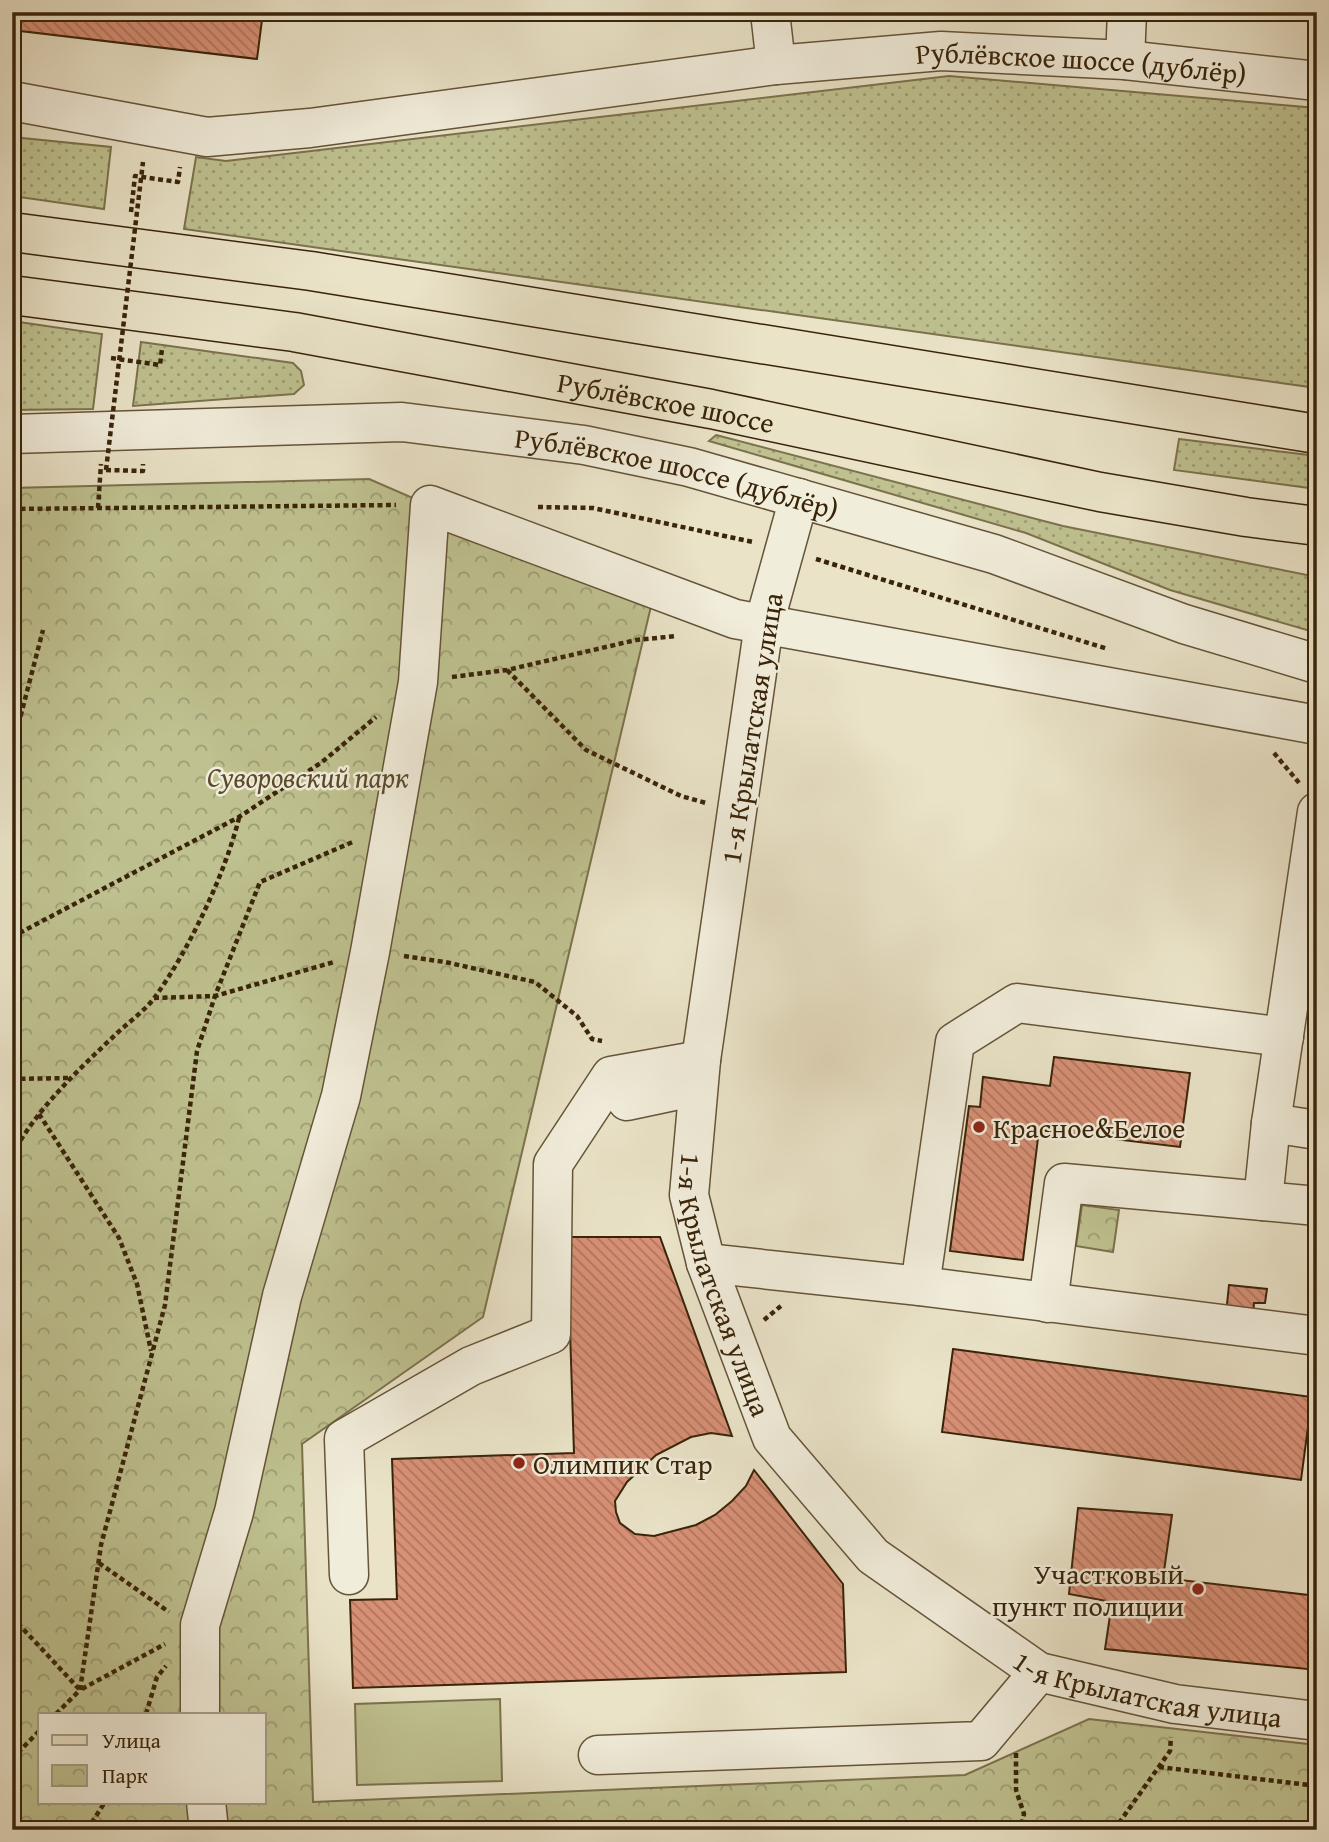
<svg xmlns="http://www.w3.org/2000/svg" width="1329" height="1842" font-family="'Gentium Book Plus',serif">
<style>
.grass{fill:url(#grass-dots);stroke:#7c724c;stroke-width:2}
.park{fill:url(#park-crowns);stroke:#7c724c;stroke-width:2;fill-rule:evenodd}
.garden{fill:#bfc190;stroke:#7c724c;stroke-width:2}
.building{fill:url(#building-back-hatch);stroke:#392409;stroke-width:2}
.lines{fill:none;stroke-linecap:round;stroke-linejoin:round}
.minor-casing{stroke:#655439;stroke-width:41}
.major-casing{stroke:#392409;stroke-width:41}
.path{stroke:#392409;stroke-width:4.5;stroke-dasharray:5 3.5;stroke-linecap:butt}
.minor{stroke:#f1eddb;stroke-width:38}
.major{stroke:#eae3c8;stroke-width:38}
.path-bridge{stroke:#392409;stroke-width:4.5;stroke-dasharray:5 3.5;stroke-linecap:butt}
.poi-dot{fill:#8f2418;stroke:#f1eddb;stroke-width:2.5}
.labels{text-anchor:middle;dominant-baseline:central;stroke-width:5;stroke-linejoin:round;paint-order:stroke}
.street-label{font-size:28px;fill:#392409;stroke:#f1eddb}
.park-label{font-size:28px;font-style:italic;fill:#5a4b2b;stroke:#f1eddb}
.poi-label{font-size:28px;fill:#392409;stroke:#f1eddb;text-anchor:start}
</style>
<defs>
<pattern id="grass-dots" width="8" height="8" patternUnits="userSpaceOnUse" patternTransform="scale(1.75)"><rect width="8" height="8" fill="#bfc190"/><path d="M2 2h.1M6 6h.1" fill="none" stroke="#9c9d74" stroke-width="1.8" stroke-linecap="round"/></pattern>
<pattern id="park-crowns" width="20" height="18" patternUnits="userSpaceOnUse" patternTransform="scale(1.75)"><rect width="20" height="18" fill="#bfc190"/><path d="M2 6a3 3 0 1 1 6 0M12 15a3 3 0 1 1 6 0" fill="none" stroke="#9c9d74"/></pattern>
<pattern id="building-back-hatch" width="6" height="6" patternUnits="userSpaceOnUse" patternTransform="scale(1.75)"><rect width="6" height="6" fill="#d89076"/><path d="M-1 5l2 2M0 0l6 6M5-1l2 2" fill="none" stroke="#b0755f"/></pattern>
</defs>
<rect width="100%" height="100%" fill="#eae3c8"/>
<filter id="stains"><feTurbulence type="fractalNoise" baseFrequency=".00286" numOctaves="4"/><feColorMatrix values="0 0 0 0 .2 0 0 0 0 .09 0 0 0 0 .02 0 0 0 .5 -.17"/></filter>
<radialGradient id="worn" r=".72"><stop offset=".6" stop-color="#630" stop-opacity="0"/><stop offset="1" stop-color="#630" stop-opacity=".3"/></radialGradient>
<g class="grass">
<polygon points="949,76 1317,108 1317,388 184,229 196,157 226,161"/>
<polygon points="12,137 111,147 104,209 12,196"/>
<polygon points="12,321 102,334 93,409 12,410"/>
<polygon points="141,342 293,363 301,371 304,385 294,394 133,406"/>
<polygon points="716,435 1063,526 1317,577 1317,633 1170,590 1026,533 709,441"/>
<polygon points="1179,439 1317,456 1317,489 1174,470"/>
</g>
<g class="park">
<path d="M 369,479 L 652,602 L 483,1317 L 302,1444 L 313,1802 L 965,1775 L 1089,1719 L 1317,1745 L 1317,1830 L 12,1830 L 12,488 ZM 40,1714 L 264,1714 L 264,1802 L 40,1802 Z"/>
<polygon points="1082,1205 1119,1210 1113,1252 1076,1246"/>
</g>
<polygon class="garden" points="500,1699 502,1781 357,1785 355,1704"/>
<g class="building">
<polygon points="12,12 263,12 257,59 12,30"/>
<polygon points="1054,1057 1190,1073 1180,1147 1039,1130 1023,1260 950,1251 969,1106 980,1107 983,1077 1050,1086"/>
<polygon points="567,1237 660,1237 732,1436 711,1433 691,1437 656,1455 627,1482 615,1501 616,1512 620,1523 635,1534 654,1536 696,1525 715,1515 732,1501 746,1486 754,1470 843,1584 846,1672 353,1688 350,1600 397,1599 392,1459 574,1453"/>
<polygon points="1229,1285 1267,1289 1265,1303 1254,1303 1253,1316 1226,1314"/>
<polygon points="953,1349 1312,1397 1301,1480 942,1432"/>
<polygon points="1078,1508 1172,1515 1163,1578 1317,1596 1317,1670 1105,1649 1112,1602 1069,1594"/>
</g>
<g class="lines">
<defs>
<g id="minor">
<polyline points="770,12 776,65"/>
<polyline points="1125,60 1127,12"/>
<path id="s1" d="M 12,101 L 207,137 L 310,128 L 776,65 L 941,51 L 1125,60 L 1317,81"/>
<path id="s2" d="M 12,434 L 402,422 L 584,445 L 689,467 L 994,554 L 1184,624 L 1317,664"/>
<path id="s3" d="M 799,498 L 764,624 L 701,1060 L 689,1195 L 706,1263 L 772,1438 L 873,1556 L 1039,1672 L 1175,1704 L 1317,1721"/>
<polyline points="1317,812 1271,1123 1263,1201 1317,1206"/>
<polyline points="627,1101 693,1087"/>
<polyline points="1271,1123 1317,1130"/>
<polyline points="706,1263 920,1286 1317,1336"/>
<polyline points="920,1286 955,1042 1017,1003 1284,1037"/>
<polyline points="1048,1303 1064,1183 1263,1201"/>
<polyline points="349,1575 344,1439 471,1366 551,1334 553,1164 611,1076 701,1060"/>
<polyline points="200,1714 200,1625 234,1512 282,1296 341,1096 370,952 418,682 430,505 735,619 1317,725"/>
<polyline points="598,1755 981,1741 1039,1672"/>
<polyline points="206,1802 209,1830"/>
</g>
<g id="major">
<polyline points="12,232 311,271 1317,434"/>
<path id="s4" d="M 12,295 L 294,332 L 711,409 L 1100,492 L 1246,517 L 1317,526"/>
</g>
</defs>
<use href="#minor" class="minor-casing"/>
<use href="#major" class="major-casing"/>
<g class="path">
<polyline points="131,212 135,176 178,182 180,167"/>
<polyline points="111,358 160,365 162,349"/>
<polyline points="106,470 143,471 143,464"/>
<polyline points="538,507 593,508 753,542"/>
<polyline points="98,508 101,464"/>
<polyline points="12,509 396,505"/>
<polyline points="816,559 1108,649"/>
<polyline points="507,670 586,750 681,796 706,803"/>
<polyline points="452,677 507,670 636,640 677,636"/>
<polyline points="12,749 43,630"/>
<polyline points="1274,753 1300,784"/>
<polyline points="12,937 239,817 322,762 376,717"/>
<polyline points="404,956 445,962 535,982 577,1016 592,1039 602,1041"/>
<polyline points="154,998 215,996 334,962"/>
<polyline points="12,1079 70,1078"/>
<polyline points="39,1114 119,1238 137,1284 151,1351"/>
<path d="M 12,1155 C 37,1109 75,1073 113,1037 C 126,1024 144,1012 155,997 C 189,950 225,874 239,818"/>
<polyline points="764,1320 782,1305"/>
<polyline points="99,1563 169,1612"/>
<polyline points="12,1617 80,1690 165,1644"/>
<polyline points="56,1714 80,1690 101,1545 165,1305 197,1051 215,996 260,882 355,841"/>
<polyline points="146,1714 157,1677 166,1666"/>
<polyline points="1016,1753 1016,1790 1024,1814 1021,1827"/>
<polyline points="12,1759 40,1730"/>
<polyline points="1159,1767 1317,1786"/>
<polyline points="87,1830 105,1802"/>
<polyline points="952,1830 1021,1827 1032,1830"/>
<polyline points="1114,1830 1170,1751 1171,1737"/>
</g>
<use href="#minor" class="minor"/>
<use href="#major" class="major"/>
<polyline class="path-bridge" points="106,470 143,162"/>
</g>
<g class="poi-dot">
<circle cx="979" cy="1127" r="7"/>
<circle cx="519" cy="1463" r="7"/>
<circle cx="1198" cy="1589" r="7"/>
</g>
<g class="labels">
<g class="street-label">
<text stroke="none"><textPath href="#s1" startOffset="1078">Рублёвское шоссе (дублёр)</textPath></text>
<text stroke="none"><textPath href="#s4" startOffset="663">Рублёвское шоссе</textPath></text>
<text stroke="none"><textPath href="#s2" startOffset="670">Рублёвское шоссе (дублёр)</textPath></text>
<text transform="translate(751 728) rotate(-81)">1-я Крылатская улица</text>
<text stroke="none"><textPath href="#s3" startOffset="802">1-я Крылатская улица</textPath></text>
<text stroke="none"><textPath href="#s3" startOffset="1432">1-я Крылатская улица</textPath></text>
</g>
<g class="park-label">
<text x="308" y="776">Суворовский парк</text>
</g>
<g class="poi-label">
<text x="993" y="1127">Красное&amp;Белое</text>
<text x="533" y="1463">Олимпик Стар</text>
<text x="1184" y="1573" text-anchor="end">Участковый<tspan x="1184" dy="32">пункт полиции</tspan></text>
</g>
</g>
<rect width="1329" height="1842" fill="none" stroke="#eae3c8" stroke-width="42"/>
<rect x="14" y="14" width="1301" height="1814" fill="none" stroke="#392409" stroke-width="3.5"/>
<rect x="21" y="21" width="1287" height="1800" fill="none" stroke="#392409" stroke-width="2"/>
<rect x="38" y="1713" width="228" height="91" fill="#f1eddb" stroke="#a79d87" stroke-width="2"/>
<rect x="52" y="1735" width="35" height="10" fill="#eae3c8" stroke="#a79d87" stroke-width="2"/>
<text x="102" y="1748" font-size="21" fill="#392409">Улица</text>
<rect x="52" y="1765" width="35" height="21" fill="url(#park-crowns)" stroke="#a79d87" stroke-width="2"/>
<text x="102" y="1783" font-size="21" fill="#392409">Парк</text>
<rect width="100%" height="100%" filter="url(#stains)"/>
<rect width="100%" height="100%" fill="url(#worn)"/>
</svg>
